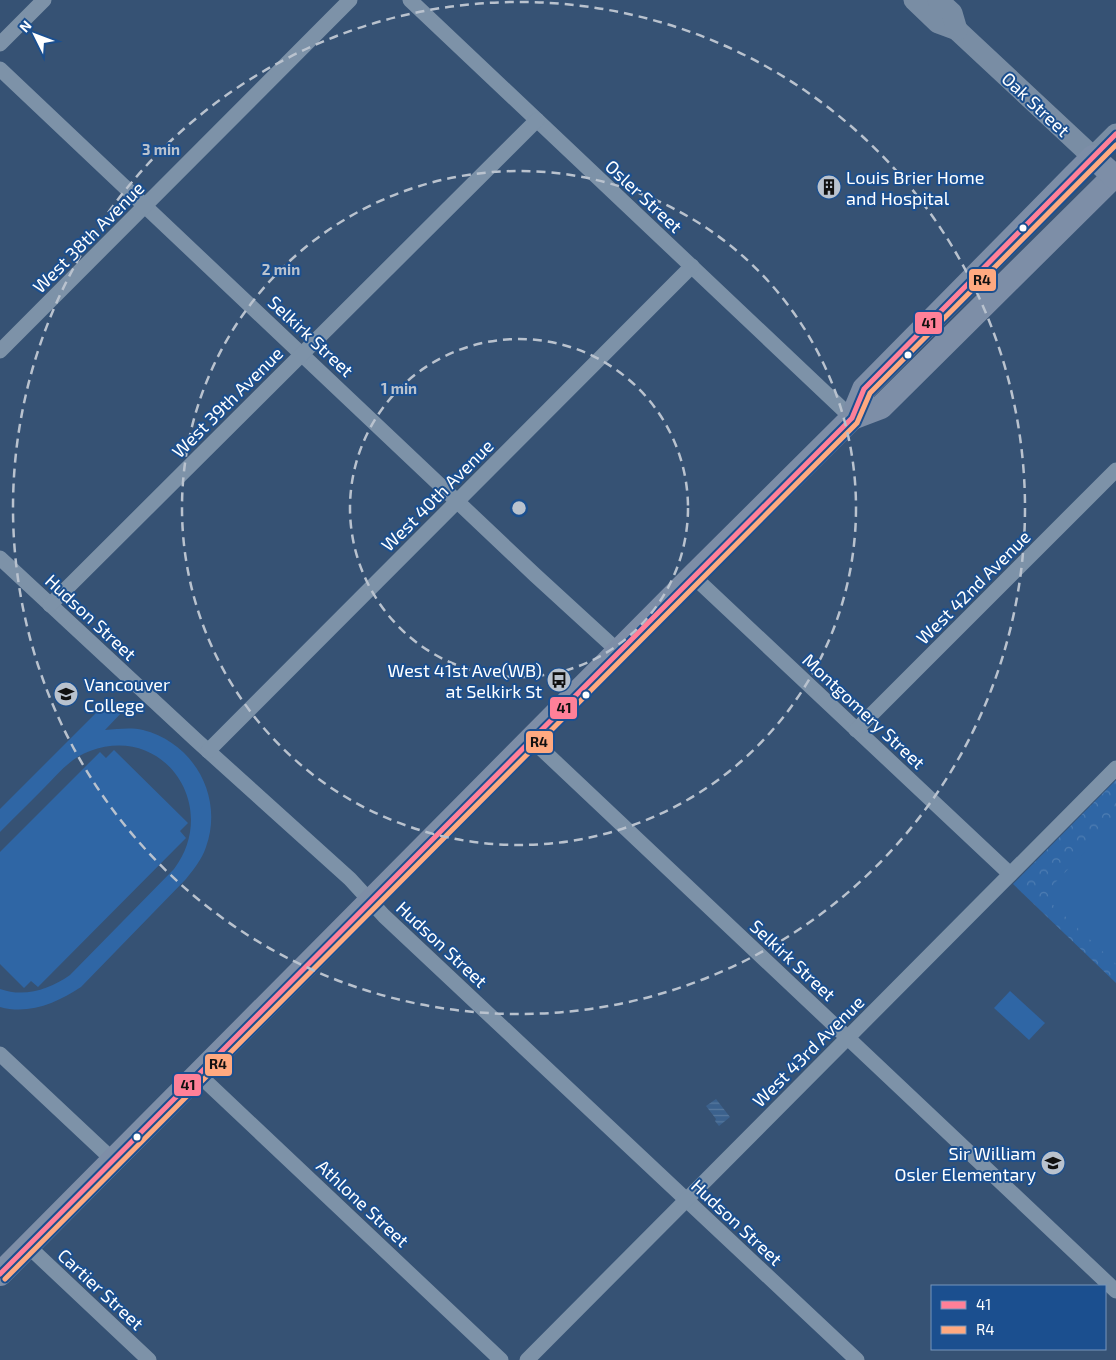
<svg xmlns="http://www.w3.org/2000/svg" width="1116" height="1360" font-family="'Exo 2',sans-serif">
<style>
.park{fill:url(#park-crowns)}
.garden{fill:#2f66a5}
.water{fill:url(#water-rules)}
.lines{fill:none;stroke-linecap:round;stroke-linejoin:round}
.minor{stroke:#7d92a8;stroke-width:15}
.secondary{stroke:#798da4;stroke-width:21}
.primary{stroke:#7d8ea7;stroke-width:24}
.bus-1-casing{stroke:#1b4f8f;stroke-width:9}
.bus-2-casing{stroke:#1b4f8f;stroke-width:9}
.bus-1{stroke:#ff8098;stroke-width:5}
.bus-2{stroke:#ffa980;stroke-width:5}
.ring{fill:none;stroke:#b9c2ce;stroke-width:2.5;stroke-dasharray:9 6}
.bus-dot{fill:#fff;stroke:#1b4f8f;stroke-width:2}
.labels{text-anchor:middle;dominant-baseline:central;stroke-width:4;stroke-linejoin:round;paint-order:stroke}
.street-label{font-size:18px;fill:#fff;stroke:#1b4f8f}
.poi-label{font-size:18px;fill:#fff;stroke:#1b4f8f;text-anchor:start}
.centre{fill:#b9c2ce;stroke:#1b4f8f;stroke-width:2.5}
.ring-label{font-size:15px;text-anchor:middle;font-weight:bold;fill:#b9c2ce;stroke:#1b4f8f;stroke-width:4;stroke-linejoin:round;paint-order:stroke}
.line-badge{stroke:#1b4f8f;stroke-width:2}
.pale-badge-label{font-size:14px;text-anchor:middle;font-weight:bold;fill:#111}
</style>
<defs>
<pattern id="park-crowns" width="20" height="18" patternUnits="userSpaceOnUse" patternTransform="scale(1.25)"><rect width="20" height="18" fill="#2f66a5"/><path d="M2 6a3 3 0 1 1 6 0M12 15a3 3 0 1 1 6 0" fill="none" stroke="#4e7db2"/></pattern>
<pattern id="water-rules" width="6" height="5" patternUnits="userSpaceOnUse" patternTransform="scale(1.25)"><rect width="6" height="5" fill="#3b618d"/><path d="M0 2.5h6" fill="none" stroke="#58799e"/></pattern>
</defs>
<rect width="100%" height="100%" fill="#365274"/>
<polygon class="park" points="1116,780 1116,983 1013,884"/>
<g class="garden">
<path d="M 111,698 L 124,710 L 105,730 C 118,729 131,727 143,730 C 194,743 224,797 206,847 C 202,859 194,869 186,879 L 81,987 C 57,1003 29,1015 0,1007 L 0,989 C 25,998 50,989 70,975 L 174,869 C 221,806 163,723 90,751 C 70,758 57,775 43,789 C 29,803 14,818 0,832 L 0,809 Z"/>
<polygon points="114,750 188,823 180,831 186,838 38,987 31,981 24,988 0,964 0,852 100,752 106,758"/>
<polygon points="1116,820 1116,964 1050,902 1050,888"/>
<polygon points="1010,991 1045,1023 1029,1040 994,1008"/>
</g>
<polygon class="water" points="716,1099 730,1117 719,1126 715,1121 716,1119 706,1106"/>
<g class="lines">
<g class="minor">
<polyline points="410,0 852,418"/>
<polyline points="0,44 44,0"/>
<polyline points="0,69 535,575 618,651"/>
<polyline points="0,351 350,0"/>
<polyline points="0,558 196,740 350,879 384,916 857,1360"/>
<polyline points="693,576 1010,874"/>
<polyline points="50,605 537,120"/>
<polyline points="856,730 1116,470"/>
<polyline points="531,739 1116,1291"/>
<polyline points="208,751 692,266"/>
<polyline points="0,1054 113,1160"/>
<polyline points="198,1074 501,1360"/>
<polyline points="28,1246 149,1360"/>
<polyline points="527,1360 1116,768"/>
</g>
<g class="secondary">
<polyline points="914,0 938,23 957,30 1093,157 1116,134"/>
<polyline points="938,0 952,13 957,30"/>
</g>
<g class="primary">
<polyline points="852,418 881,407 1114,176"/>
<polyline points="0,1274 693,576 852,418 864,389 1073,177 1093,157 1116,178"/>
</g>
<defs>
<polyline id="bus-1" points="0,1274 852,418 864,389 1116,134"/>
<polyline id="bus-2" points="5,1279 857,423 870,393 1116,145"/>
</defs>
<use href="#bus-1" class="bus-1-casing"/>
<use href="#bus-2" class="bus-2-casing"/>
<use href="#bus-1" class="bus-1"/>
<use href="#bus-2" class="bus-2"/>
</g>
<g class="ring">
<circle cx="519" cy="508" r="169"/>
<circle cx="519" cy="508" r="337"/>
<circle cx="519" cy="508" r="506"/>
</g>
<defs>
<symbol id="building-disc" viewBox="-11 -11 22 22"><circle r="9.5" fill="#b9c2ce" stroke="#1b4f8f"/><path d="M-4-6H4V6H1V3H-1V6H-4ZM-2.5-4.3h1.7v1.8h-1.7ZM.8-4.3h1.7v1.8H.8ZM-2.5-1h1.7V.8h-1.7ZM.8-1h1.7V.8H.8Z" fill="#111"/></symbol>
<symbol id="bus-disc" viewBox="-11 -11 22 22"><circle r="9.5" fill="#b9c2ce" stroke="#1b4f8f"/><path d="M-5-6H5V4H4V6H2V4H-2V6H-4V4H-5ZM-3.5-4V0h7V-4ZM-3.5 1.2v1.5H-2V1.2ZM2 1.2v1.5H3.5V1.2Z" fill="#111"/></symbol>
<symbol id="school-disc" viewBox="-11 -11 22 22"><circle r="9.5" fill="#b9c2ce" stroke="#1b4f8f"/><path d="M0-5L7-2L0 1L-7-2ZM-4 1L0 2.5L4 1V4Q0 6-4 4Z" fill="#111"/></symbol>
</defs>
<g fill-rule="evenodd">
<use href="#building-disc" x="815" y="173" width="28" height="28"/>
<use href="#bus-disc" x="545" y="666" width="28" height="28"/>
<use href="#school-disc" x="52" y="680" width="28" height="28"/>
<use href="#school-disc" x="1039" y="1149" width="28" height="28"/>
</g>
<g class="bus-dot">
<circle cx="1023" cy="228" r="4.5"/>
<circle cx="908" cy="355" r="4.5"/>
<circle cx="586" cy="695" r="4.5"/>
<circle cx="137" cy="1137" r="4.5"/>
</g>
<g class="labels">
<g class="street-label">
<text transform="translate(1036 104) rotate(43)">Oak Street</text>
<text transform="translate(644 196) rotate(43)">Osler Street</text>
<text transform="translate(88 237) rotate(-45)">West 38th Avenue</text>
<text transform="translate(311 336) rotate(43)">Selkirk Street</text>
<text transform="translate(227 402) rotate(-45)">West 39th Avenue</text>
<text transform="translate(437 495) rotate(-45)">West 40th Avenue</text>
<text transform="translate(973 587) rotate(-45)">West 42nd Avenue</text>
<text transform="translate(91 617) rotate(43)">Hudson Street</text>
<text transform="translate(864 711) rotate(43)">Montgomery Street</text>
<text transform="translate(442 944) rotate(43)">Hudson Street</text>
<text transform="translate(793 960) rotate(43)">Selkirk Street</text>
<text transform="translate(808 1051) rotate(-45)">West 43rd Avenue</text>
<text transform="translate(363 1203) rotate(43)">Athlone Street</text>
<text transform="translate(737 1222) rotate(43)">Hudson Street</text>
<text transform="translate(101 1289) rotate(43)">Cartier Street</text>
</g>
<g class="poi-label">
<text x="846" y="177">Louis Brier Home<tspan x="846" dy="21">and Hospital</tspan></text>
<text x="542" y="670" text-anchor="end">West 41st Ave(WB)<tspan x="542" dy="21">at Selkirk St</tspan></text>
<text x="84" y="684">Vancouver<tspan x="84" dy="21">College</tspan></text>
<text x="1036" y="1153" text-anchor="end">Sir William<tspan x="1036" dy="21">Osler Elementary</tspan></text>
</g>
</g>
<circle cx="519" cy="508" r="8" class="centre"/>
<g class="ring-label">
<text x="161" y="155">3 min</text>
<text x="281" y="275">2 min</text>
<text x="399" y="394">1 min</text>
</g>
<g class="line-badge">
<rect x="968" y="268" width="29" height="24" rx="5" fill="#ffa980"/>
<rect x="914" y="311" width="29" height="24" rx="5" fill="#ff8098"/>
<rect x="549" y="696" width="29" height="24" rx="5" fill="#ff8098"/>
<rect x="525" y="730" width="29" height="24" rx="5" fill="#ffa980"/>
<rect x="204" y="1053" width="29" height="24" rx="5" fill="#ffa980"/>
<rect x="173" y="1073" width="29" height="24" rx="5" fill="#ff8098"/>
</g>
<g class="pale-badge-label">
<text x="982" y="285">R4</text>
<text x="929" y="328">41</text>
<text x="564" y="713">41</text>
<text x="539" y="747">R4</text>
<text x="218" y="1069">R4</text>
<text x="188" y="1090">41</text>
</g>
<rect x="931" y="1285" width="175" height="65" fill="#1b4f8f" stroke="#7695bc"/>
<rect x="941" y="1301" width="25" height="8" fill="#ff8098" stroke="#7695bc"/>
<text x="976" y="1310" font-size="15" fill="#ffffff">41</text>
<rect x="941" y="1326" width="25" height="8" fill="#ffa980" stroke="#7695bc"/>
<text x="976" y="1335" font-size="15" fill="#ffffff">R4</text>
<g transform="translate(35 35) rotate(312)" stroke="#1b4f8f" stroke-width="4" paint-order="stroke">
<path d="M0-4L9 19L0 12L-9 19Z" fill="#ffffff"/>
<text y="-8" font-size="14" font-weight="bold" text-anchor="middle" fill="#ffffff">N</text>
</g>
</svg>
